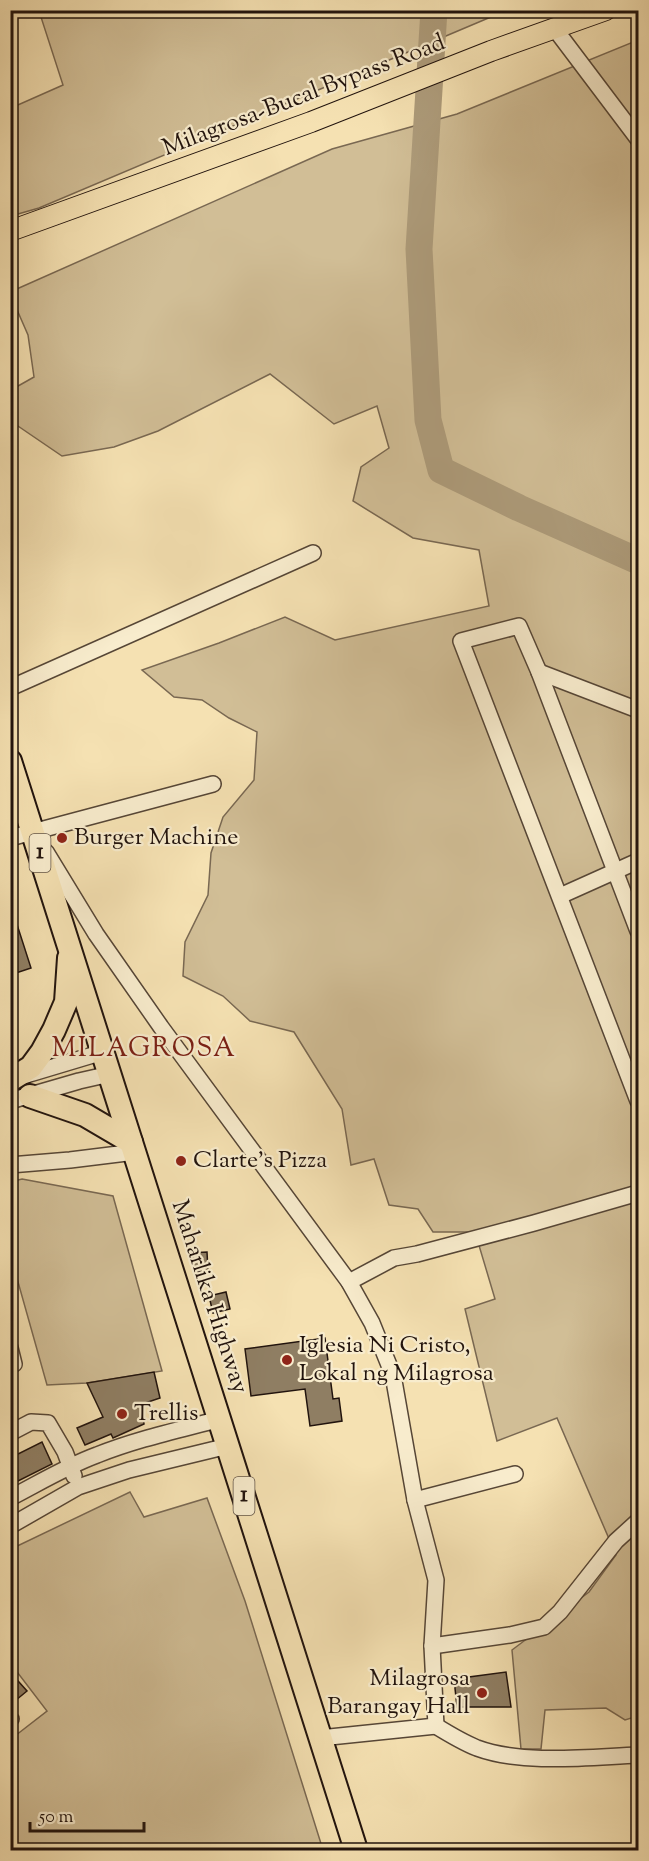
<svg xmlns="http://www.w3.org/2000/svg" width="649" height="1861" font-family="'Sorts Mill Goudy',serif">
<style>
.green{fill:#d1be96;stroke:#796852;stroke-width:1.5}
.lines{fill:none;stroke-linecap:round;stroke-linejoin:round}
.river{stroke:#ad9b7a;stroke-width:27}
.building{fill:#8f7e63;stroke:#21130d;stroke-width:1.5}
.minor-casing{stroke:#564636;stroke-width:18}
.major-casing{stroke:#21130d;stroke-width:22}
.highway-casing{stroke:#21130d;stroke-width:26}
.minor{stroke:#f8eccd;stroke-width:15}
.major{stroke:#f5e1b2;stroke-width:20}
.highway{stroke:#f5e1b2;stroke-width:22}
.poi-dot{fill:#8f2418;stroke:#f8eccd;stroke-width:2}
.labels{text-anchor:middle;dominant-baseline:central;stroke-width:4.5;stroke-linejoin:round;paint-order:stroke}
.shield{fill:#f8eccd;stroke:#625447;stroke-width:1.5}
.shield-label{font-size:22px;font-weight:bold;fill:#21130d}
.street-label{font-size:24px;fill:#21130d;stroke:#f8eccd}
.poi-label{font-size:24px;fill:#21130d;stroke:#f8eccd;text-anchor:start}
.quarter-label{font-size:27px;letter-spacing:1.5px;fill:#7a1f14;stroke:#f8eccd}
</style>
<rect width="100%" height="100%" fill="#f5e1b2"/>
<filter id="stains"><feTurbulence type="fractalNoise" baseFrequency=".00333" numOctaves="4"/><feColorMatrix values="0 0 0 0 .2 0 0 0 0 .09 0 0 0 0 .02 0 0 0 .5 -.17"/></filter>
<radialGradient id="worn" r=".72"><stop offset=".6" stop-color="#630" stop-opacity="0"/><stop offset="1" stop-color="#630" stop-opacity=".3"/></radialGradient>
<g class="green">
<polygon points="39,11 39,10 505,11 39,208 11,216 11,108 63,85"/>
<polygon points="638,40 638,1716 625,1720 606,1708 545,1710 541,1749 521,1749 512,1650 589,1592 616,1555 557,1418 497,1441 465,1309 495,1299 475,1232 433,1232 418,1209 389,1205 374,1159 351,1165 342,1109 294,1032 250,1021 223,996 183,976 185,942 208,895 211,853 223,817 254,780 257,732 229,718 202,700 174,697 142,670 219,643 285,617 335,640 489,606 479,550 413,538 353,501 361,467 389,448 377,406 334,424 270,374 158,431 114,447 62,456 15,424 11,420 11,390 34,377 28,335 11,296 10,292 332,149 457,114"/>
<polygon points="22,1179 113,1196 162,1371 87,1383 47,1385 11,1257 10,1182"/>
<polygon points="130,1492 144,1517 207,1498 245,1601 323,1850 11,1850 11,1739 47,1711 11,1664 11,1549"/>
</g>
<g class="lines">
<polyline class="river" points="434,10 419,249 428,420 441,470 519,508 638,561"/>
</g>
<g class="building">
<polygon points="10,912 13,912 31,968 10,975"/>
<polygon points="207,1252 208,1271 198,1272 191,1262 189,1253"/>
<polygon points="226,1292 230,1309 213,1313 209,1296"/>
<polygon points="325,1338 333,1399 339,1398 342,1421 310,1426 305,1389 251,1396 245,1349"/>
<polygon points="154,1372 160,1398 142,1404 144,1424 113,1438 111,1434 85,1445 77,1428 103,1417 87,1383"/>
<polygon points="42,1442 52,1464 10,1485 10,1458"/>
<polygon points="10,1672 27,1691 10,1705"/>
<polygon points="506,1672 511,1707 457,1707 454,1679"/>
</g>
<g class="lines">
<defs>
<g id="minor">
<polyline points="555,29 638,139"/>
<polyline points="539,672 638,710"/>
<polyline points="10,688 313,553"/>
<polyline points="10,838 213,784"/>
<polyline points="46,852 96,934 161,1027 349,1282 372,1323 393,1375 415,1500 436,1580 432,1646 436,1726 320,1738"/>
<polyline points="560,896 638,861"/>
<polyline points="638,931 539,672 519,626 461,641 638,1101"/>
<polyline points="23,1076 103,1052"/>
<polyline points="10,1101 79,1081 110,1074"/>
<polyline points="10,1165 70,1160 135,1152"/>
<polyline points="349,1282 394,1258 417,1254 534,1223 638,1193"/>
<polyline points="10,1348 14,1364 10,1366"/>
<polyline points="10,1433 31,1422 48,1423 65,1452 74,1476"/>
<path d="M 10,1498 C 39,1483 67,1466 97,1455 C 137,1439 179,1430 220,1419"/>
<polyline points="415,1500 515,1474"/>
<polyline points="10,1526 78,1487 129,1470 228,1446"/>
<polyline points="432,1646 510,1635 544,1627 560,1612 616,1541 638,1521"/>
<polyline points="10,1719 11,1719"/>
<path d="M 436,1726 C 449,1734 462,1742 477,1748 C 523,1765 589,1757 638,1755"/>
</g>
<polyline id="major" points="10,231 311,122 491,51 606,10"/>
<g id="highway">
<polyline points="10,761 356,1850"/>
<polyline points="12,1079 31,1067 42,1052 54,1030 66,1002 69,958"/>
<polyline points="30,1096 85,1115 131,1142"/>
</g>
</defs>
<use href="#minor" class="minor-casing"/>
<use href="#major" class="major-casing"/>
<use href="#highway" class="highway-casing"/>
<use href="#minor" class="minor"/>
<use href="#major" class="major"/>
<use href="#highway" class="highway"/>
</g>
<g class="poi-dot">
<circle cx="62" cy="838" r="6"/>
<circle cx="181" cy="1161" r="6"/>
<circle cx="287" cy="1360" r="6"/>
<circle cx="122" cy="1414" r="6"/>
<circle cx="482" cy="1693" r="6"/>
</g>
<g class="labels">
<g class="shield">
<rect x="29.5" y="834" width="21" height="38" rx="4.5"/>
<rect x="233.5" y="1477" width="21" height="38" rx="4.5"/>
</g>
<g class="shield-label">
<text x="40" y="853">1</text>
<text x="244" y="1496">1</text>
</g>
<g class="street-label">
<text transform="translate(304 96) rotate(-21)">Milagrosa-Bucal Bypass Road</text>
<text transform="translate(209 1297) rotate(72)">Maharlika Highway</text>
</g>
<g class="poi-label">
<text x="74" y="838">Burger Machine</text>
<text x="193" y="1161">Clarte's Pizza</text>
<text x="299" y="1346">Iglesia Ni Cristo,<tspan x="299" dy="28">Lokal ng Milagrosa</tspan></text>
<text x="134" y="1414">Trellis</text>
<text x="470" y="1679" text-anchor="end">Milagrosa<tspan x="470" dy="28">Barangay Hall</tspan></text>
</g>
<g class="quarter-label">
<text x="144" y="1049">MILAGROSA</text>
</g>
</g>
<rect width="649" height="1861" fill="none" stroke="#f5e1b2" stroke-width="36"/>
<rect x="12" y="12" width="625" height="1837" fill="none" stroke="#21130d" stroke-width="3"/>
<rect x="18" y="18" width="613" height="1825" fill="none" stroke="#21130d" stroke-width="1.5"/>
<path d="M30 1822v9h114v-9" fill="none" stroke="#21130d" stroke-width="3"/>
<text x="39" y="1822" font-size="18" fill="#21130d" stroke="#f8eccd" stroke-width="4.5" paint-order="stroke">50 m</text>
<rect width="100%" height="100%" filter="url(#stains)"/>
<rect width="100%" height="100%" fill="url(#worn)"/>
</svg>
